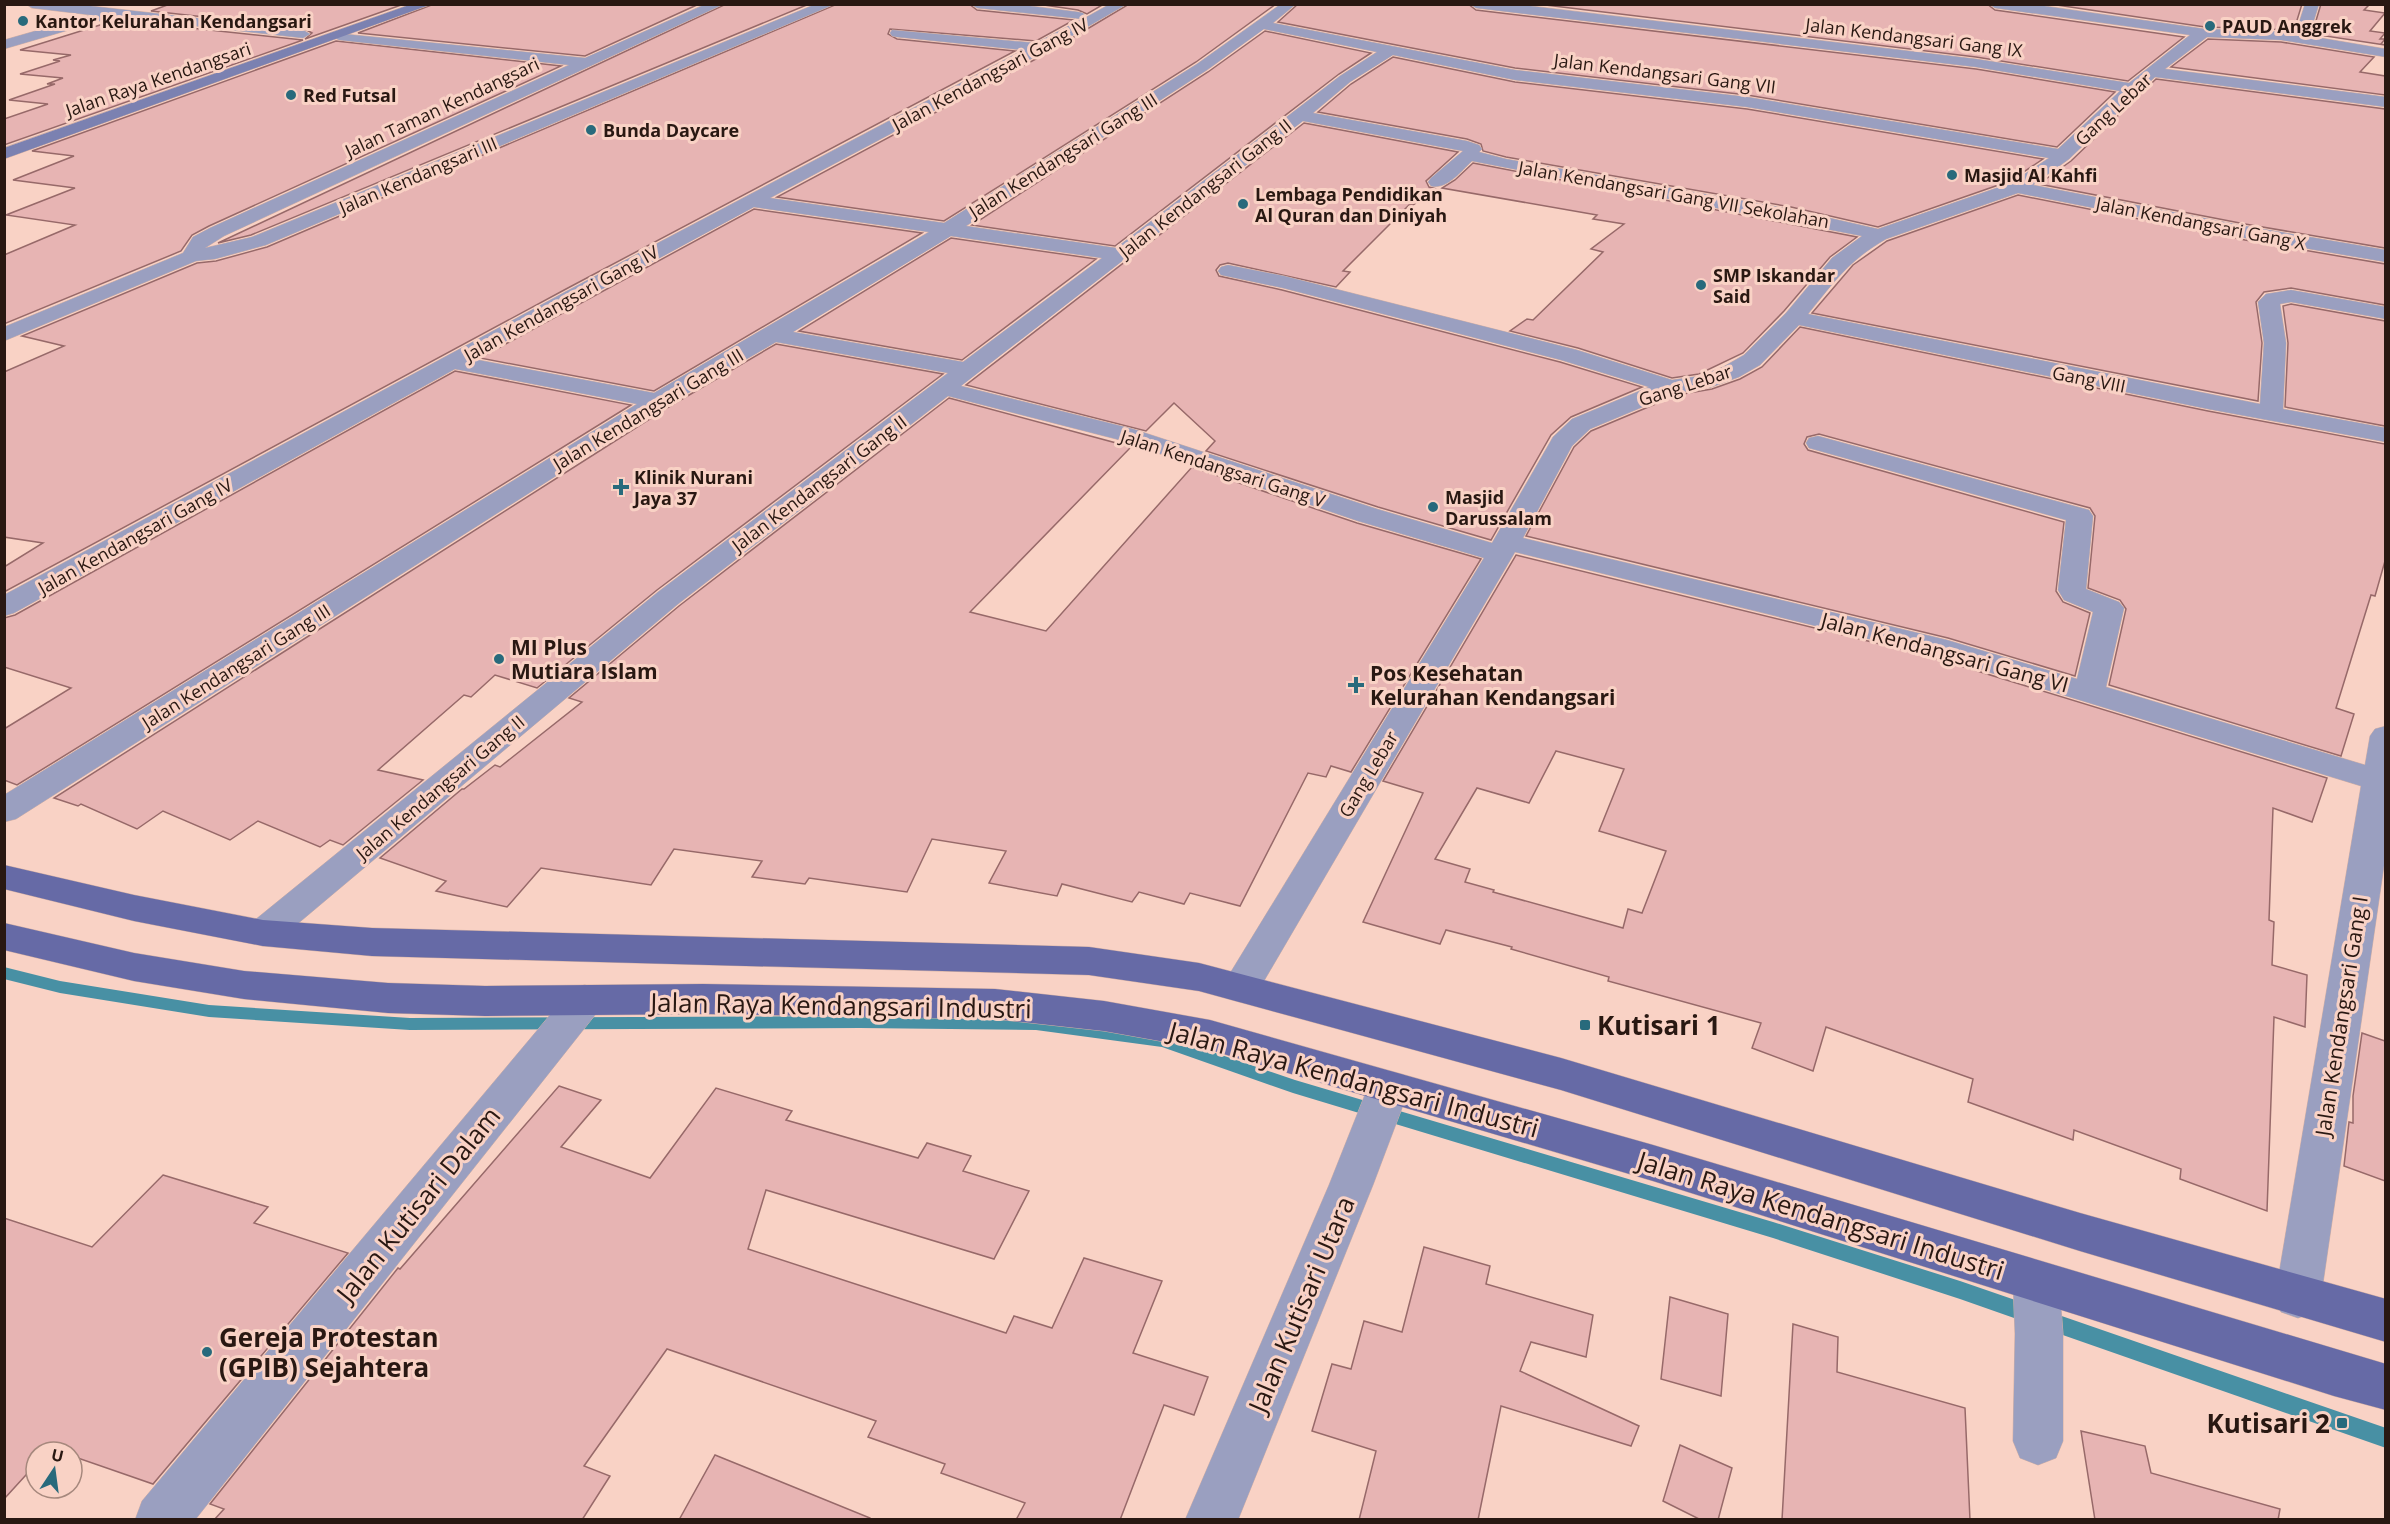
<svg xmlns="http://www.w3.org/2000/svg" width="2390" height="1524" font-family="'Open Sans',sans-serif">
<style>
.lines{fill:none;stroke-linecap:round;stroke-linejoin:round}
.stream{fill:#4890a4;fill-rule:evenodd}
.building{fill:#e7b4b3;stroke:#976969;stroke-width:1.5;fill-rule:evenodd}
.minor-casing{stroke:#d4b1a5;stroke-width:1}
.secondary-casing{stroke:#d4b1a5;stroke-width:1}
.primary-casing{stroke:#d4b1a5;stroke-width:1}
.minor{fill:#9a9fc0;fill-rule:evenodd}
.secondary{fill:#7b81b1;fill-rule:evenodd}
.primary{fill:#666aa6;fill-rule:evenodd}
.poi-dot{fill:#286a7c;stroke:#f9d2c5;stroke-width:2}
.labels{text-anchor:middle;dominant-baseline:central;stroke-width:6;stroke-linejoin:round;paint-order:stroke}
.far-poi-label{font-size:18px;font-weight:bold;fill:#291812;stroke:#f9d2c5;text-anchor:start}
.far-street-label{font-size:18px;fill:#291812;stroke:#f9d2c5}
.poi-label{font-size:21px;font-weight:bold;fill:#291812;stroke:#f9d2c5;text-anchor:start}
.street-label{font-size:21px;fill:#291812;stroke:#f9d2c5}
.near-street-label{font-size:26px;fill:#291812;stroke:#f9d2c5}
.near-poi-label{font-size:26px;font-weight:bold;fill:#291812;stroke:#f9d2c5;text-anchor:start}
</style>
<rect width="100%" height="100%" fill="#f9d2c5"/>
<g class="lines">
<polygon class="stream" points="4,967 60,981 209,1005 410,1018 860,1016 1036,1018 1163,1035 1295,1080 1773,1222 1960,1281 2386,1428 2386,1448 1960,1299 1773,1238 1293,1093 1162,1047 1036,1030 860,1028 410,1030 209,1017 60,993 4,979"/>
</g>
<g class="building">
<polygon points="170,4 404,4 305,39 312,33 303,28 151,11"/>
<polygon points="434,4 699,4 585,56 358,33"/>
<polygon points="726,4 809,4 251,235 218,243"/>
<polygon points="837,4 969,4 977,10 1074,20 1036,41 890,29 888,34 897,39 1015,51 566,289 4,592 4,567 43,543 4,537 4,372 64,346 22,336 197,263 216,261 267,247"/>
<polygon points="1037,4 1104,4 1087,14 1078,10"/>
<polygon points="1129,4 1276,4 1196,62 944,221 777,197 1047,53"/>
<polygon points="1298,4 1468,4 1476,10 1976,69 2115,92 2057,147 1747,95 1515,68 1278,22"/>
<polygon points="1537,4 1987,4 1995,10 2184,37 2128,81 1976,57"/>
<polygon points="2050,4 2302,4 2294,30 2205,27"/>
<polygon points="2321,4 2370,4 2364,10 2385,13 2370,31 2385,33 2380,39 2385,39 2381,44 2385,45 2312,34"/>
<polygon points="116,20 303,40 4,145 4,119 48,104 9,100 55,84 47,84 63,78 20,74 60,61 53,60 71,55 20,50"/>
<polygon points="1265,31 1371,53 1339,74 1115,246 972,225 1208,72"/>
<polygon points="2208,39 2281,42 2374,57 2360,72 2385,76 2385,95 2171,67"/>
<polygon points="336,41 561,66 209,226 192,235 181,251 4,324 4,255 75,225 6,215 75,188 13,180 74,156 32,151"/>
<polygon points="1393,57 1515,82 1747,109 2043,159 2010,181 1878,227 1791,207 1506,157 1483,151 1481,144 1467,139 1318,112 1351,84"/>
<polygon points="2156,79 2385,109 2385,248 2245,224 2039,184 2071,161"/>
<polygon points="1304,123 1458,152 1426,181 1429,187 1437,189 1413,205 1409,205 1343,271 1350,272 1336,287 1228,263 1220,265 1216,270 1219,276 1282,290 1560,362 1642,387 1571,417 1551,435 1491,540 1378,507 1206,451 1215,441 1174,403 1146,431 966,385"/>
<polygon points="1473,163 1857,237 1830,257 1784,311 1743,353 1699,374 1672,378 1578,348 1510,331 1527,319 1533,320 1603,252 1591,249 1624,224 1593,219 1597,215 1442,188 1455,180"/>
<polygon points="2018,195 2245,240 2385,264 2385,305 2291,288 2264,292 2256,302 2262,343 2258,401 1812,313 1853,265 1887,241"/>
<polygon points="754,209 922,233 654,391 480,358"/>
<polygon points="951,238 1096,259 962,360 799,331"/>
<polygon points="2291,304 2385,321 2385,426 2285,407 2288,343 2283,306"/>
<polygon points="1800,327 2208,411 2385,444 2385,561 2375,596 2371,595 2336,708 2354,714 2341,756 2109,685 2126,609 2120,600 2088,588 2095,516 2090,508 1819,434 1807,437 1804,444 1808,450 2064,522 2056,591 2063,602 2090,613 2075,676 1948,638 1526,536 1574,447 1591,431 1677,395 1712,389 1740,379 1762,367"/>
<polygon points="776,344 943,374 657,590 537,688 495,675 471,697 464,695 378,770 423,780 343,845 330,840 320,847 258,821 230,840 163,811 137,829 81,804 78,806 54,798 667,408"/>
<polygon points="455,371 631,405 17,785 4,780 4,729 71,688 4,667 4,618 15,615"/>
<polygon points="949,398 1131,447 970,612 1046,631 1192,467 1357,523 1481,559 1351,772 1331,766 1326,777 1308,773 1240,906 1190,893 1184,904 1139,892 1132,902 1062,884 1057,896 989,883 1006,851 932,839 907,892 809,878 805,884 752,877 762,861 674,849 651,885 541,868 507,907 436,891 446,881 380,858 462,789 464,789 495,765 500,767 582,702 569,698 679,606"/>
<path d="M 1516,555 L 1925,655 L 2327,778 L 2312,822 L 2273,808 L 2269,920 L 2274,922 L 2272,965 L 2307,975 L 2305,1027 L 2274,1017 L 2267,1211 L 2180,1179 L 2181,1169 L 2074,1130 L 2073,1140 L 1968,1102 L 1973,1079 L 1826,1027 L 1813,1071 L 1752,1048 L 1761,1023 L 1608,981 L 1609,977 L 1511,949 L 1512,947 L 1446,930 L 1440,944 L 1363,922 L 1423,793 L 1383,781 ZM 1556,751 L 1624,769 L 1599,831 L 1666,851 L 1642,913 L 1628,909 L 1623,928 L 1493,892 L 1494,890 L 1465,882 L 1470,869 L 1435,859 L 1477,788 L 1529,803 Z"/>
<polygon points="2362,1033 2385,1041 2385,1181 2344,1166 2349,1122 2353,1123 2353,1096"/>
<polygon points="559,1086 601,1100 561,1147 650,1178 716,1088 792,1111 786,1120 918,1158 927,1143 971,1156 963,1171 1029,1191 994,1259 766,1190 748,1249 1006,1333 1014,1316 1052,1328 1084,1258 1162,1281 1133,1353 1208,1377 1194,1415 1164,1405 1120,1520 1016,1520 1025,1503 941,1473 945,1464 868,1437 876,1421 667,1349 584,1466 610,1476 582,1520 214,1520 224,1509 210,1504 398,1268 400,1269"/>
<polygon points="163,1175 268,1207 254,1223 348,1253 153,1484 72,1456 72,1452 61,1452 51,1448 47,1452 36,1452 36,1464 4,1499 4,1218 92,1247"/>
<polygon points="1424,1247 1490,1266 1486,1284 1593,1315 1586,1357 1531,1342 1520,1371 1639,1426 1631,1446 1501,1406 1478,1520 1359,1520 1376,1451 1312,1431 1332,1364 1351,1369 1364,1321 1402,1332"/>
<polygon points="1670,1297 1728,1314 1721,1396 1661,1379"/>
<polygon points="1793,1324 1838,1337 1837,1372 1965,1408 1970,1520 1782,1520"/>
<polygon points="2081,1431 2145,1446 2151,1473 2280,1509 2278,1520 2095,1520"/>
<polygon points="1680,1445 1732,1468 1718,1520 1701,1520 1663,1501"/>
<polygon points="715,1455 870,1518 870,1520 679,1520"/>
</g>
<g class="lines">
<defs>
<g id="minor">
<polygon points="26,4 73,4 303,30 310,34 303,38 104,16 103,20 4,49 4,40 91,15 32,8"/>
<polygon points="706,4 724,4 224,236 205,248 252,237 816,4 835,4 266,245 215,259 196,261 4,341 4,327 183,253 193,237 210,228 569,65 339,40 332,36 334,33 585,58"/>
<path d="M 971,4 L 1015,4 L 1078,12 L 1083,13 L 1085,16 L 1083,19 L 1110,4 L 1127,4 L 1046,51 L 770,198 L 944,223 L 1197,64 L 1281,4 L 1296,4 L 1273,23 L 1515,70 L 1747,97 L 2058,149 L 2120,91 L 1976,67 L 1476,8 L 1470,4 L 1514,4 L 1976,59 L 2129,83 L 2190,35 L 1995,8 L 1989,4 L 2031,4 L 2205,29 L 2296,32 L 2305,4 L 2319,4 L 2309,36 L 2386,49 L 2386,57 L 2281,40 L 2207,37 L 2165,69 L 2386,97 L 2386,107 L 2155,77 L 2069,159 L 2033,185 L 2245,226 L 2386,250 L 2386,262 L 2245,238 L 2018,193 L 1886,239 C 1849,260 1834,282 1808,314 L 2260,404 L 2264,343 L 2258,302 L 2266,294 L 2291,290 L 2386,307 L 2386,319 L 2291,302 L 2280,304 L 2286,343 L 2283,409 L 2386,428 L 2386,442 L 2208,409 L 1799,325 L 1760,365 L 1739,377 L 1712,387 L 1676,393 L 1590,429 L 1572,446 L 1523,538 L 1947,640 L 2077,679 L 2093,612 L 2064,600 L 2058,590 L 2066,520 L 1809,448 L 1806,443 L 1809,438 L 1818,436 L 2089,510 L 2093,516 L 2086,589 L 2119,602 L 2124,608 L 2106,687 L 2365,765 L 2370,736 L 2375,729 L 2386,726 L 2386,852 L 2321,1297 L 2315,1312 L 2298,1318 L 2281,1312 L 2275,1297 L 2361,786 L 1926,653 L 1515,552 L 1254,998 L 1240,1002 L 1226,998 L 1221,988 L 1484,558 L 1358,521 L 1116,439 L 948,396 L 678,604 L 276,942 L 263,946 L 250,942 L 244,933 L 250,924 L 658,592 L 948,373 L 776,342 L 666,406 L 16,819 L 4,822 L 4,795 L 637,404 L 455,369 L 14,613 L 4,616 L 4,595 L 567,291 L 1023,50 L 897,37 L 892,36 L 890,33 L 892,30 L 1036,43 L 1082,19 L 977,8 ZM 1264,29 L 1377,52 L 1340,76 L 1116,248 L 966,226 L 1207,70 ZM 1393,55 L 1515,80 L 1747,107 L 2049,158 L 2011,183 L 1878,229 L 1790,209 L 1506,159 L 1479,152 L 1482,149 L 1479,145 L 1467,141 L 1313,113 L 1350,82 ZM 1303,121 L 1463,151 L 1431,178 L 1428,182 L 1431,186 C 1447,190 1461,171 1472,161 L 1862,236 L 1832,258 L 1786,313 L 1744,355 L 1723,367 L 1700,376 L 1672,380 L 1577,350 L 1284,276 L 1228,265 L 1221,267 L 1218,271 L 1221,275 L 1283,288 L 1561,360 L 1649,387 L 1572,419 L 1553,437 L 1492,543 L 1377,509 L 1133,429 L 961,386 ZM 754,207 L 929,232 L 654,393 L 473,359 ZM 951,236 L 1102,258 L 963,362 L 793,332 Z"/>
<polygon points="585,985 599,990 605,1000 599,1010 195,1520 135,1520 142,1501 571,990"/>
<polygon points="1389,1071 1404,1075 1410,1087 1373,1185 1238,1520 1185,1520 1329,1185 1368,1087 1374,1075"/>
<polygon points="2036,1260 2052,1266 2059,1281 2063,1334 2063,1441 2056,1458 2038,1465 2020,1458 2013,1441 2015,1334 2013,1281 2020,1266"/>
</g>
<polygon id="secondary" points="412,4 432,4 4,159 4,148"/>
<g id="primary">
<polygon points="4,865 134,895 263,920 372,928 1089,947 1199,963 1561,1058 2080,1213 2386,1299 2386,1342 2080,1251 1561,1090 1199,991 1089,975 372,956 263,946 134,921 4,889"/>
<polygon points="4,923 134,953 244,971 388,983 485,986 703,984 995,989 1104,1001 1210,1020 1653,1145 2386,1364 2386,1410 2334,1396 1653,1181 1210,1050 1104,1031 995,1019 703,1014 485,1016 388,1013 244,999 134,981 4,950"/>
</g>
</defs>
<use href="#minor" class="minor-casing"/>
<use href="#secondary" class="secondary-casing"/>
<use href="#primary" class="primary-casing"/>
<use href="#minor" class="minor"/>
<use href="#secondary" class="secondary"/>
<use href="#primary" class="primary"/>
</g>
<g class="poi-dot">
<circle cx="23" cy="21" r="6"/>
<circle cx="2210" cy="26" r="6"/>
<circle cx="291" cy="95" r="6"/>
<circle cx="591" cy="130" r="6"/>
<circle cx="1952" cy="175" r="6"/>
<circle cx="1243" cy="204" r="6"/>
<circle cx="1701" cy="285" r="6"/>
<path d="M618 478h6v6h6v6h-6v6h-6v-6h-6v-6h6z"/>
<circle cx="1433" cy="507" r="6"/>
<circle cx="499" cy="659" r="6"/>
<path d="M1353 676h6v6h6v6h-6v6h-6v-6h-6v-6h6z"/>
<rect x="1579" y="1019" width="12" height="12" rx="3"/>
<circle cx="207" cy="1352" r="6"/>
<rect x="2336" y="1417" width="12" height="12" rx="3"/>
</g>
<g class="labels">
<g class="far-poi-label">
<text x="35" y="21">Kantor Kelurahan Kendangsari</text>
<text x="2222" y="26">PAUD Anggrek</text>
<text x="303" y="95">Red Futsal</text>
<text x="603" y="130">Bunda Daycare</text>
<text x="1964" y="175">Masjid Al Kahfi</text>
<text x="1255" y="194">Lembaga Pendidikan<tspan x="1255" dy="21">Al Quran dan Diniyah</tspan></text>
<text x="1713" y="275">SMP Iskandar<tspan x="1713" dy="21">Said</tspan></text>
<text x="634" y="477">Klinik Nurani<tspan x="634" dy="21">Jaya 37</tspan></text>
<text x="1445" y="497">Masjid<tspan x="1445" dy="21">Darussalam</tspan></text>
</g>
<g class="far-street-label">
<text transform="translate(1914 37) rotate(7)">Jalan Kendangsari Gang IX</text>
<text transform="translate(1665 73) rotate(7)">Jalan Kendangsari Gang VII</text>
<text transform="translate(990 74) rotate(-28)">Jalan Kendangsari Gang IV</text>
<text transform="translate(158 79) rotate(-19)">Jalan Raya Kendangsari</text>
<text transform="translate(442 107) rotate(-25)">Jalan Taman Kendangsari</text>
<text transform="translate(2113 109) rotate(-43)">Gang Lebar</text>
<text transform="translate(1063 155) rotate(-32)">Jalan Kendangsari Gang III</text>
<text transform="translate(418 175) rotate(-23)">Jalan Kendangsari III</text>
<text transform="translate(1205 188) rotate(-38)">Jalan Kendangsari Gang II</text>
<text transform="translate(1674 194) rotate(10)">Jalan Kendangsari Gang VII Sekolahan</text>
<text transform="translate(2201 223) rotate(11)">Jalan Kendangsari Gang X</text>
<text transform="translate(561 303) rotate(-29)">Jalan Kendangsari Gang IV</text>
<text transform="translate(2089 379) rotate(11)">Gang VIII</text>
<text transform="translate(1685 385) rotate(-18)">Gang Lebar</text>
<text transform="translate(648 409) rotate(-31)">Jalan Kendangsari Gang III</text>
<text transform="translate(1223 468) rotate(18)">Jalan Kendangsari Gang V</text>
<text transform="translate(819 483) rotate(-37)">Jalan Kendangsari Gang II</text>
<text transform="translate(135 536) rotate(-29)">Jalan Kendangsari Gang IV</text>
<text transform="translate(236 666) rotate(-32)">Jalan Kendangsari Gang III</text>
<text transform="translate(1368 774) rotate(-59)">Gang Lebar</text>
<text transform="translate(440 787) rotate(-40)">Jalan Kendangsari Gang II</text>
</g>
<g class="poi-label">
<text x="511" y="647">MI Plus<tspan x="511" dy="24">Mutiara Islam</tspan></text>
<text x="1370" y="673">Pos Kesehatan<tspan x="1370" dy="24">Kelurahan Kendangsari</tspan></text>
</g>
<g class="street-label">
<text transform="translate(1945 652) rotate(15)">Jalan Kendangsari Gang VI</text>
<text transform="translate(2341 1016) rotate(-81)">Jalan Kendangsari Gang I</text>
</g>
<g class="near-street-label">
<text transform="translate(841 1005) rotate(1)">Jalan Raya Kendangsari Industri</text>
<text transform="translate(1354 1079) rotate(15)">Jalan Raya Kendangsari Industri</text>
<text transform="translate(418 1204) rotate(-51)">Jalan Kutisari Dalam</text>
<text transform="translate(1821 1215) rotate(17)">Jalan Raya Kendangsari Industri</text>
<text transform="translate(1301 1304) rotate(-67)">Jalan Kutisari Utara</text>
</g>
<g class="near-poi-label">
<text x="1597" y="1025">Kutisari 1</text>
<text x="219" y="1337">Gereja Protestan<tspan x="219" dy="30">(GPIB) Sejahtera</tspan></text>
<text x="2330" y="1423" text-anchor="end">Kutisari 2</text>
</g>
</g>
<rect width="2390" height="1524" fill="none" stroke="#291812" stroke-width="12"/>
<g transform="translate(54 1470) rotate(13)"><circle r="28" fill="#f9d2c5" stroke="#a6887d" stroke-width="1.5"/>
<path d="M0-4.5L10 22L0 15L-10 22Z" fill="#286a7c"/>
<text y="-9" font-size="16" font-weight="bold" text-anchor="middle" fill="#291812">U</text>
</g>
</svg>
